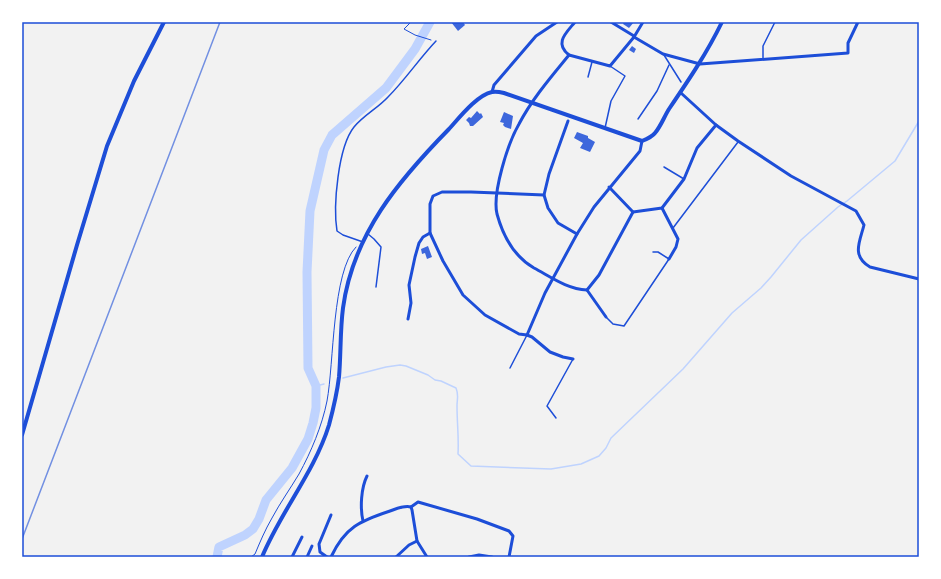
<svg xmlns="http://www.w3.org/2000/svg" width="941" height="579" font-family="Raleway,sans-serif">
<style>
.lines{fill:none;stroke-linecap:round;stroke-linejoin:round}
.stream{stroke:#bfd3fe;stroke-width:1.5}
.river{stroke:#bfd3fe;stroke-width:9}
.building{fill:#3d67dc}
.path{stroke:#1d4ed8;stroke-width:1}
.service{stroke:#1d4ed8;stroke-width:1.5}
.minor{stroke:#1d4ed8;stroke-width:3}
.secondary{stroke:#1d4ed8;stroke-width:4}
.rail{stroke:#7290e2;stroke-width:1.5}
.neatline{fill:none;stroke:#1d4ed8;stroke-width:1.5}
</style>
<rect width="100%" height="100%" fill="#f2f2f2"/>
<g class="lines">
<g class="stream">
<path d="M 343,378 L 386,367 L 400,365 L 406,366 L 428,375 L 435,380 L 441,381 L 456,388 C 459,395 457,399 457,406 C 457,423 459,438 458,454 L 471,466 L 551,469 L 581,464 L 599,456 L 606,448 L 611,438 L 683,369 L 732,313 L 761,288 L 771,277 L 801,240 L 838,207 L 847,201 L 895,161 L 919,121"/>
<polyline points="316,386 324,384"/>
</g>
<polyline class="river" points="217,557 219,547 245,535 253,529 259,519 266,500 292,468 308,439 313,423 316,408 316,386 308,368 307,272 310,211 324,150 332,135 386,88 415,49 430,22"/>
</g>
<g class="building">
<polygon points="451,22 463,22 465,25 458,31"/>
<polygon points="624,22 634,22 629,28 623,24"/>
<polygon points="632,46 636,49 634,53 629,50"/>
<polygon points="477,111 480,114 481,113 483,117 473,126 470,126 469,123 466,120 469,117 471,118"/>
<polygon points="504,112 513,116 511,129 505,127 503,125 504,123 500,122"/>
<polygon points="577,132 588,136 588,138 595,142 590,152 580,148 583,143 574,138"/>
<polygon points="428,246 432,257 427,259 425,253 422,254 421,249"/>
</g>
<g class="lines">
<g class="path">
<polyline points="411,22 404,29 415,35 431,40"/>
<path d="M 251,557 L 255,554 C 260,542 265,530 272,518 C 280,503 290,489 299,474 C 311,452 322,426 327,401 C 334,364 332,271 356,247"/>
</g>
<g class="service">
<polyline points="664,55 681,82"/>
<polyline points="763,59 763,46 775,22"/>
<polyline points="588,77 592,62"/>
<polyline points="638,119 657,91 669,65"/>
<polyline points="605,128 611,101 625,76 610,66"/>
<polyline points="664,167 684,179"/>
<polyline points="673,228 738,142"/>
<polyline points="368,234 374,239 381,247 376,287"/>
<path d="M 363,242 L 343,235 L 337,231 C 333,206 338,147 354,127 C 364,115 378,108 388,97 C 405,80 419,59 436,41"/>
<polyline points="606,317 613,324 624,326 669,259 658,252 653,252"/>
<polyline points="510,368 527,335"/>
<polyline points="556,418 547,406 573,359"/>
</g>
<g class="minor">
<path d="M 575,22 C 566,33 554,43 569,55 L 610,66 L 634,37 L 643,22"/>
<polyline points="611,22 634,36"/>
<polyline points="634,37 663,54 700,64 848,53 848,43 858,22"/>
<path d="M 569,55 C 551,77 532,99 519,124 C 508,143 492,193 497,214 C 503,236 515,257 534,268 C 551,277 567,289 587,290 L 599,275 L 633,212"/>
<polyline points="492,92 494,85 536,36 557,22"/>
<path d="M 681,93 L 716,125 L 738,141 L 791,176 L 856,211 L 864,225 C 860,241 851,256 870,267 L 919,279"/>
<polyline points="568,121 549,174 544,195 548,208 558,223 577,234"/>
<polyline points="609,187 633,212 662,208 684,179 697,148 716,125"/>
<polyline points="544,195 471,192 442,192 433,196 430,204 430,233 443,261 463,295 485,315 519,334 527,335 532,337 550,352 563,357 573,359"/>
<polyline points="662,208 678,239 676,247 669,259"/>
<polyline points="587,290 606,317"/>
<polyline points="408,319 411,303 409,285 415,257 419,243 423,237 430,233"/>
<polyline points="527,335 545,293 577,234 594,207 640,151 642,141"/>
<polyline points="411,507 412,510 417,541 427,557"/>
<path d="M 363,521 C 360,508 361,488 367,476"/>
<polyline points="292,557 302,537"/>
<polyline points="307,557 312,546"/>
<polyline points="327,557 320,552 319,544 331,515"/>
<path d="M 331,557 C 345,527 360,521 390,511 C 396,509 404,505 411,507 L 418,502 L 477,519 L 509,531 L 513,536 L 509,557"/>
<polyline points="396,557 409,545 417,541"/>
<polyline points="469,557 479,555 492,557"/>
</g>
<g class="secondary">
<polyline points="22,435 77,245 107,146 134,81 164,22"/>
<path d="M 262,557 C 281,511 314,473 329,425 C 333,410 337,393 339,377 C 341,354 340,331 343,308 C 353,234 399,180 449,129 C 459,118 477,95 492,92 C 496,91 500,92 504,93 L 642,141 C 647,139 652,137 655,133 C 661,126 664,117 669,109 C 688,81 707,53 722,22"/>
</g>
<polyline class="rail" points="22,539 220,22"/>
</g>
<rect width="941" height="579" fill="none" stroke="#ffffff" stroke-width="46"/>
<rect x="23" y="23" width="895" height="533" class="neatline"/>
</svg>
